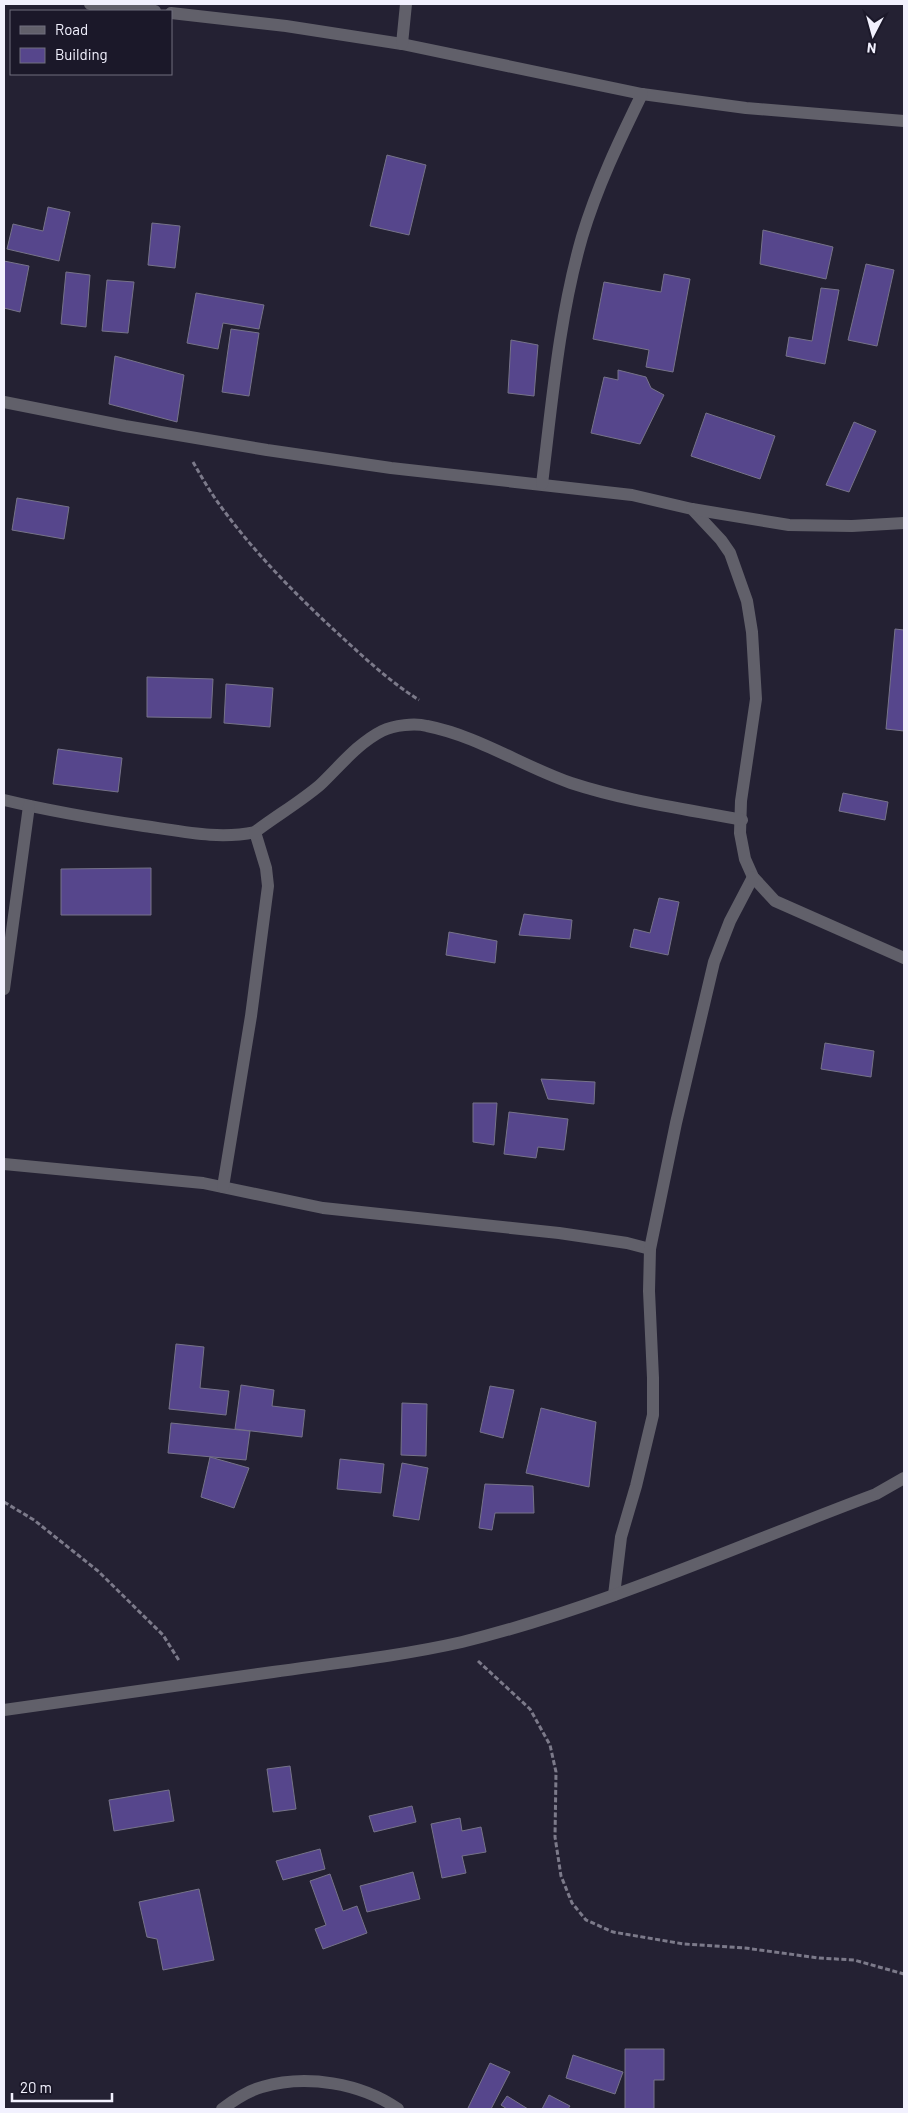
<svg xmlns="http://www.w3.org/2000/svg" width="908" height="2113" font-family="Barlow,sans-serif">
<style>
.building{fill:#56468c;stroke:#767389}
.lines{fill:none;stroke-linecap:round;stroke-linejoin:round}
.path{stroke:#7c7a8a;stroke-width:3;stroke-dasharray:5 2.5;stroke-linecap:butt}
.street{stroke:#61606a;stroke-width:12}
</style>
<rect width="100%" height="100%" fill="#242133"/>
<g class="building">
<polygon points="387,155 426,165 409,235 370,226"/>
<polygon points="48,207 70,212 59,261 7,249 13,224 43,231"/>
<polygon points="152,223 180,226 175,268 148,265"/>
<polygon points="763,230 833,247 826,279 760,264"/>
<polygon points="4,261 29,266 20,312 4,308"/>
<polygon points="866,264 894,270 877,346 848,340"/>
<polygon points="66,272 90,275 86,327 61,324"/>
<polygon points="664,274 690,279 673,372 646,367 649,350 593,339 604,282 661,292"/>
<polygon points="107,280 134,282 128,333 102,331"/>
<polygon points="821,288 839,290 825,364 786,356 789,337 812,341"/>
<polygon points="196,293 264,305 259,329 223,323 218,349 187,343"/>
<polygon points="231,329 259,333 249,396 222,392"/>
<polygon points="511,340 538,345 534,396 508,393"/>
<polygon points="115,356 184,375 177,422 109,404"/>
<polygon points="618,370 646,377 651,388 664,395 640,444 591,433 604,377 618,380"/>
<polygon points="706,413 775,436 760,479 691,456"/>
<polygon points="854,422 876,431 849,492 826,485"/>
<polygon points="17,498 69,507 64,539 12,530"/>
<polygon points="895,629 904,630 904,731 886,729"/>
<polygon points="147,677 213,679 211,718 147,717"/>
<polygon points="226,684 273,688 270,727 224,723"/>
<polygon points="58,749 122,758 118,792 53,784"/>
<polygon points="843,793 888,802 885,820 839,811"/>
<polygon points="151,868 151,915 61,915 61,869"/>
<polygon points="659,898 679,902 668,955 630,947 634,929 650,933"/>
<polygon points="524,914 572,920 570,939 519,935"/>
<polygon points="449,932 497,941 495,963 446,955"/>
<polygon points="825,1043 874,1051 871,1077 821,1069"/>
<polygon points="541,1079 595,1082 594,1104 548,1099"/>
<polygon points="473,1103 497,1103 494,1145 473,1142"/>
<polygon points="509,1112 568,1119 564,1150 538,1147 536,1158 504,1154"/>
<polygon points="176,1344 204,1347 200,1388 229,1391 226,1415 169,1409"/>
<polygon points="241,1385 274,1390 272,1406 305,1410 302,1437 235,1429"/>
<polygon points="490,1386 514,1390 503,1438 480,1432"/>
<polygon points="402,1403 427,1404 426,1456 401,1455"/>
<polygon points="541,1408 596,1422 589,1487 526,1473"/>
<polygon points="171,1423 250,1431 246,1460 168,1453"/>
<polygon points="210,1457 249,1468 234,1508 201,1497"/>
<polygon points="340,1459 384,1464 381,1493 337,1489"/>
<polygon points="402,1463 428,1468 419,1520 393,1516"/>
<polygon points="485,1484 533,1486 534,1513 495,1513 492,1530 479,1528"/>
<polygon points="290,1766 296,1809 273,1812 267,1769"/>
<polygon points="169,1790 174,1821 114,1831 109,1800"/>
<polygon points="412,1806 416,1822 374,1832 369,1816"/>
<polygon points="460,1818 462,1831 481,1827 486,1852 462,1856 466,1873 442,1878 431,1824"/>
<polygon points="320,1849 325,1869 283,1880 276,1861"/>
<polygon points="413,1872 420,1899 367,1912 360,1886"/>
<polygon points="330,1874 343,1911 357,1906 367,1933 323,1949 315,1929 326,1925 310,1881"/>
<polygon points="199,1889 214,1960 163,1970 157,1939 147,1937 139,1902"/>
<polygon points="625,2049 664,2049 664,2080 654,2080 654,2109 625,2109"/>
<polygon points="573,2055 623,2072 615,2094 566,2078"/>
<polygon points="490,2063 510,2072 491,2109 471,2109 468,2108"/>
<polygon points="549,2095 570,2106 568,2109 542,2109"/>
<polygon points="507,2096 528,2109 507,2109 501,2105"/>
</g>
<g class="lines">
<g class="path">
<path d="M 193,462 C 201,476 209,490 219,504 C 255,554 300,599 345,640 C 369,662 392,683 419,700"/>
<polyline points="4,1502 34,1520 98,1571 163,1635 180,1662"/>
<polyline points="478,1661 530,1709 550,1745 556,1772 555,1837 561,1876 572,1903 586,1920 613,1932 684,1944 745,1948 819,1958 854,1960 904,1974"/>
</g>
<g class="street">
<polyline points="90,4 155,11"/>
<polyline points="171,13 286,26 402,44 642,94 746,108 904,121"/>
<polyline points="402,44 406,4"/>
<polyline points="4,402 125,426 267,450 391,468 632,495 692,509 721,540 730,553 747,601 752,632 756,699 741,801 740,833 745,859 753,877 775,901 904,958"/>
<path d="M 542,484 C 552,402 559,317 582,237 C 597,187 619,141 642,94"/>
<polyline points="692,509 789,525 852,526 904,523"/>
<path d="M 4,800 C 50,811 97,819 144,826 C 181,831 218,840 255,832 C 276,816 300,802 320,785 C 339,767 358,743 382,731 C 394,725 415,723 427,726 C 478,736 522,766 571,783 C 626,801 685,809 742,820"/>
<polyline points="4,989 29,806"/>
<polyline points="4,1164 203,1183 323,1208 559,1233 627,1243 650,1249"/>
<polyline points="223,1187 251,1016 268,886 266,868 255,832"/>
<polyline points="614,1595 621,1537 636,1486 653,1415 653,1378 649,1291 650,1249 676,1123 714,962 730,921 753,877"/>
<path d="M 4,1710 C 94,1697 184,1685 273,1672 C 336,1663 400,1656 462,1642 C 604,1607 739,1545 876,1494 L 904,1478"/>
<path d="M 222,2109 C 234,2100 247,2091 262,2087 C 306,2074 361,2083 398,2109"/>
</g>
</g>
<rect width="908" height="2113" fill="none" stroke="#f2f1fe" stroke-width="10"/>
<rect x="10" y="10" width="162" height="65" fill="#1b1829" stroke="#716f7e"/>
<rect x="20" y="26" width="25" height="8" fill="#61606a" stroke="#716f7e"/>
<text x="55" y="35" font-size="15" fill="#f2f1fe">Road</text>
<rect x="20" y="48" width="25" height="15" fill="#56468c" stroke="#716f7e"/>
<text x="55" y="60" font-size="15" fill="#f2f1fe">Building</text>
<g transform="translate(873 35) rotate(186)" stroke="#1b1829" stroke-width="4" paint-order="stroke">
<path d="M0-4L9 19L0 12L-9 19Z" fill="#f2f1fe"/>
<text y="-8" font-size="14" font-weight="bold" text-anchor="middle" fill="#f2f1fe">N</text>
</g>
<path d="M12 2093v8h100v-8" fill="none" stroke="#f2f1fe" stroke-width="2.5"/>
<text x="20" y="2093" font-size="15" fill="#f2f1fe" stroke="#1b1829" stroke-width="4" paint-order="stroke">20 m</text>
</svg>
